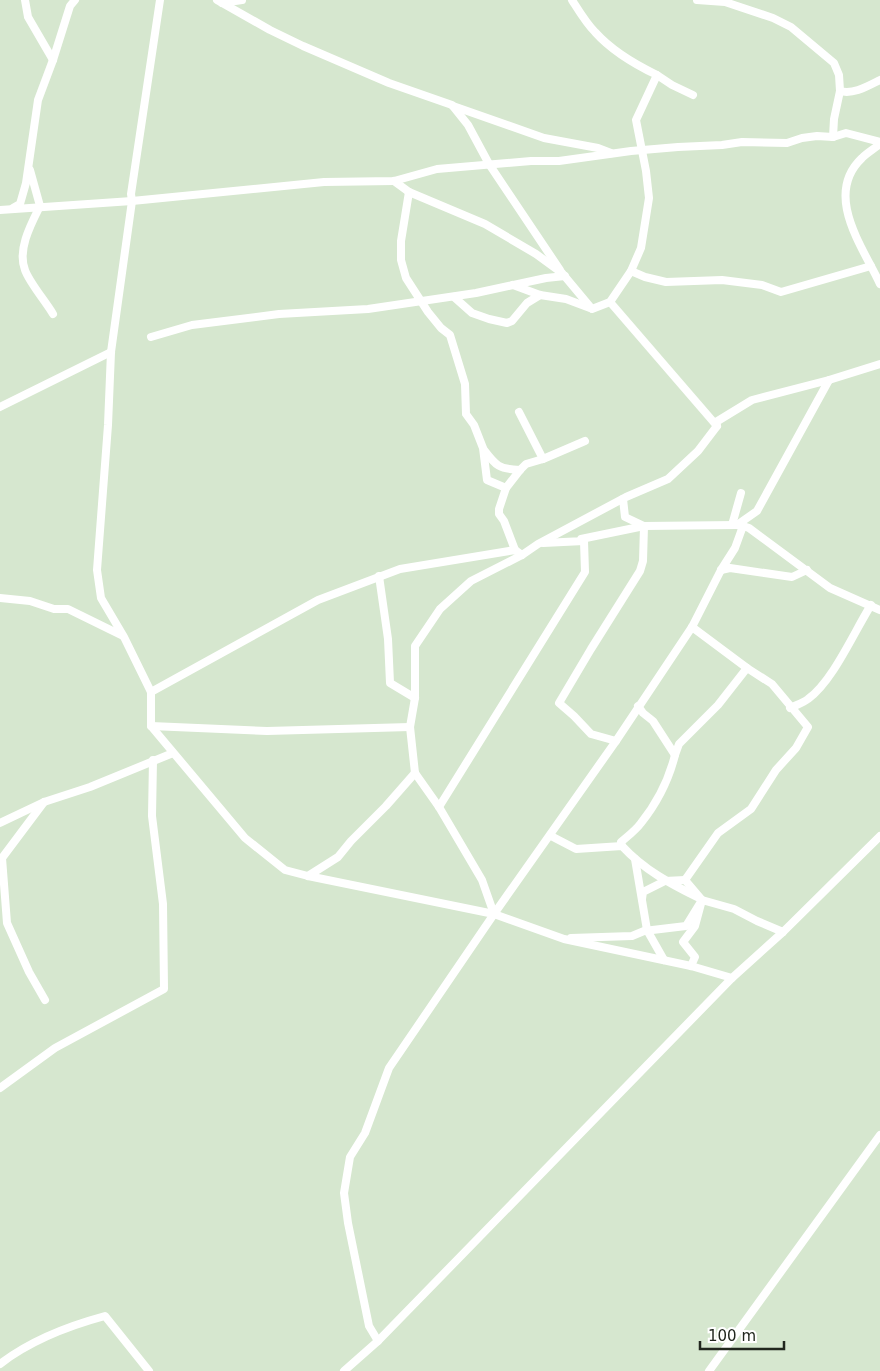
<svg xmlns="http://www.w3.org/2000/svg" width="880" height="1371" font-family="'DejaVu Sans',sans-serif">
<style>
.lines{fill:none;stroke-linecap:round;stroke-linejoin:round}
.minor{stroke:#fff;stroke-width:8}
</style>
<rect width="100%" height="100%" fill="#d6e7cf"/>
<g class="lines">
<g class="minor">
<polyline points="25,0 28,17 53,60"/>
<polyline points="160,0 131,194 132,201 111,352 108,425 97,570 101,598 124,637 151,692 151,726 245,838 285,870 308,876 494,914 564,939 691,966 732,978"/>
<polyline points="217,0 270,30 303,46 389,83 452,105 468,125 489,164 560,270"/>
<polyline points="697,0 725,2 773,18 791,27 834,63 839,75 840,91 834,119 833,137"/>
<polyline points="222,3 242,0"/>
<polyline points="657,75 672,85 693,95"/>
<path d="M 840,91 C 853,95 868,86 880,80"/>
<polyline points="453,106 544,138 598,148 611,153"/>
<path d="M 880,144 C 874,149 867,153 862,158 C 823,195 863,247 880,284"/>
<path d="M 30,170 L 40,206 C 31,224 17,250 25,270 C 29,282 46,302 53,314"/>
<path d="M 394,181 L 409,192 L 485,224 L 536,254 L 562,273 L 592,309 L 610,302 L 631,271 L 641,248 L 649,198 L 646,171 L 636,120 L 657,75 C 634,64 612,51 595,32 C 586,23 579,11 572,0"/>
<polyline points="409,192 401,241 401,260 406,278 428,312 441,328 450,335 465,384 466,414 474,425 483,448 487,480 506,488"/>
<polyline points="13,208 20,204 26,183 38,100 53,60 70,6 75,0"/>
<polyline points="0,210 132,201 324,182 394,181 437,169 531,161 559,161 631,151 678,147 722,145 742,142 787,143 802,138 817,136 833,137 846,133 880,142"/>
<polyline points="631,271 645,277 666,282 722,280 762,285 781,292 871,266"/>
<polyline points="513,285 540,295 566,299 590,308"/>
<polyline points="454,297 472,313 489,319 507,323 512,321 527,303 540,295"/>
<polyline points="610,302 717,426"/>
<polyline points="151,337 192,325 279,314 368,309 476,293 546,278 565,276"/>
<polyline points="0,407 111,352"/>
<polyline points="519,412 543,459"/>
<path d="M 484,450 C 496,466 499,469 520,470"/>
<polyline points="732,525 741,493"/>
<polyline points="743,526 749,528 830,588 880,610"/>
<polyline points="543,543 584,541 581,539 644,526 737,525"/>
<polyline points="515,550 504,521 499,514 499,509 506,488 520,470 526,464 543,459 585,441"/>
<polyline points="721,570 730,568 792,577 807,570"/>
<polyline points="379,576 388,639 390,683 415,698"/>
<polyline points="0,598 30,601 54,609 68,609 123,636"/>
<polyline points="151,692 318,600 400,569 515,550 522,555"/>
<polyline points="638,706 643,713 653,721 675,755 679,744 718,705 747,668"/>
<path d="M 790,708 C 796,705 803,703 808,699 C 833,681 854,632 871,605"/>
<polyline points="151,726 267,731 410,727"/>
<polyline points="616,741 591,734 574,716 559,703 591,649 640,571 643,561 644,526 625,517 623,499"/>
<polyline points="44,802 2,858 7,923 29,972 45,1000"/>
<polyline points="439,807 585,572 584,541"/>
<polyline points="0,823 44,802 90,787 173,753"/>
<path d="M 551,836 L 576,849 L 622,846 C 644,870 671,884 699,898"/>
<path d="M 622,846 L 621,842 C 628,836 636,830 641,823 C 657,803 669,779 675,755"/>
<polyline points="635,859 647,930 664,960"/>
<polyline points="308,876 338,857 351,841 386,806 415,773"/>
<polyline points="642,899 643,892 665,881 685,880"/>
<polyline points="494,914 482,880 439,807 415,773 410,727 415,698 415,646 440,609 471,581 522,555 538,544 626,497 668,479 698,451 717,426 716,422 752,400 829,380"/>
<polyline points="571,938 632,936 644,931 686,926 702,900 734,909 757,921 783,932"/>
<polyline points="691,966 695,957 683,942 695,926 702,900 685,880 718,833 751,809 776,770 796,748 808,727 772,684 747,668 692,627"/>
<polyline points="0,1088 55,1048 164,989 163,904 152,816 153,760"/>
<polyline points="378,1341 369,1326 348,1223 344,1193 350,1157 365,1133 389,1068 494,914 616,741 692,627 721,570 735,548 743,526 737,525 757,511 829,380 880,364"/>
<path d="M 0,1364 C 31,1340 68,1326 105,1316 L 149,1371"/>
<polyline points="344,1371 378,1341 732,978 783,932 880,836"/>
<polyline points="709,1371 880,1135"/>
</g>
</g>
<path d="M700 1341v8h84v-8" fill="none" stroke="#21271e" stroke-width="2.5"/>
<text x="708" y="1341" font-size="15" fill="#21271e" stroke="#ffffff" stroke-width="4" paint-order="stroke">100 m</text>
</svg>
